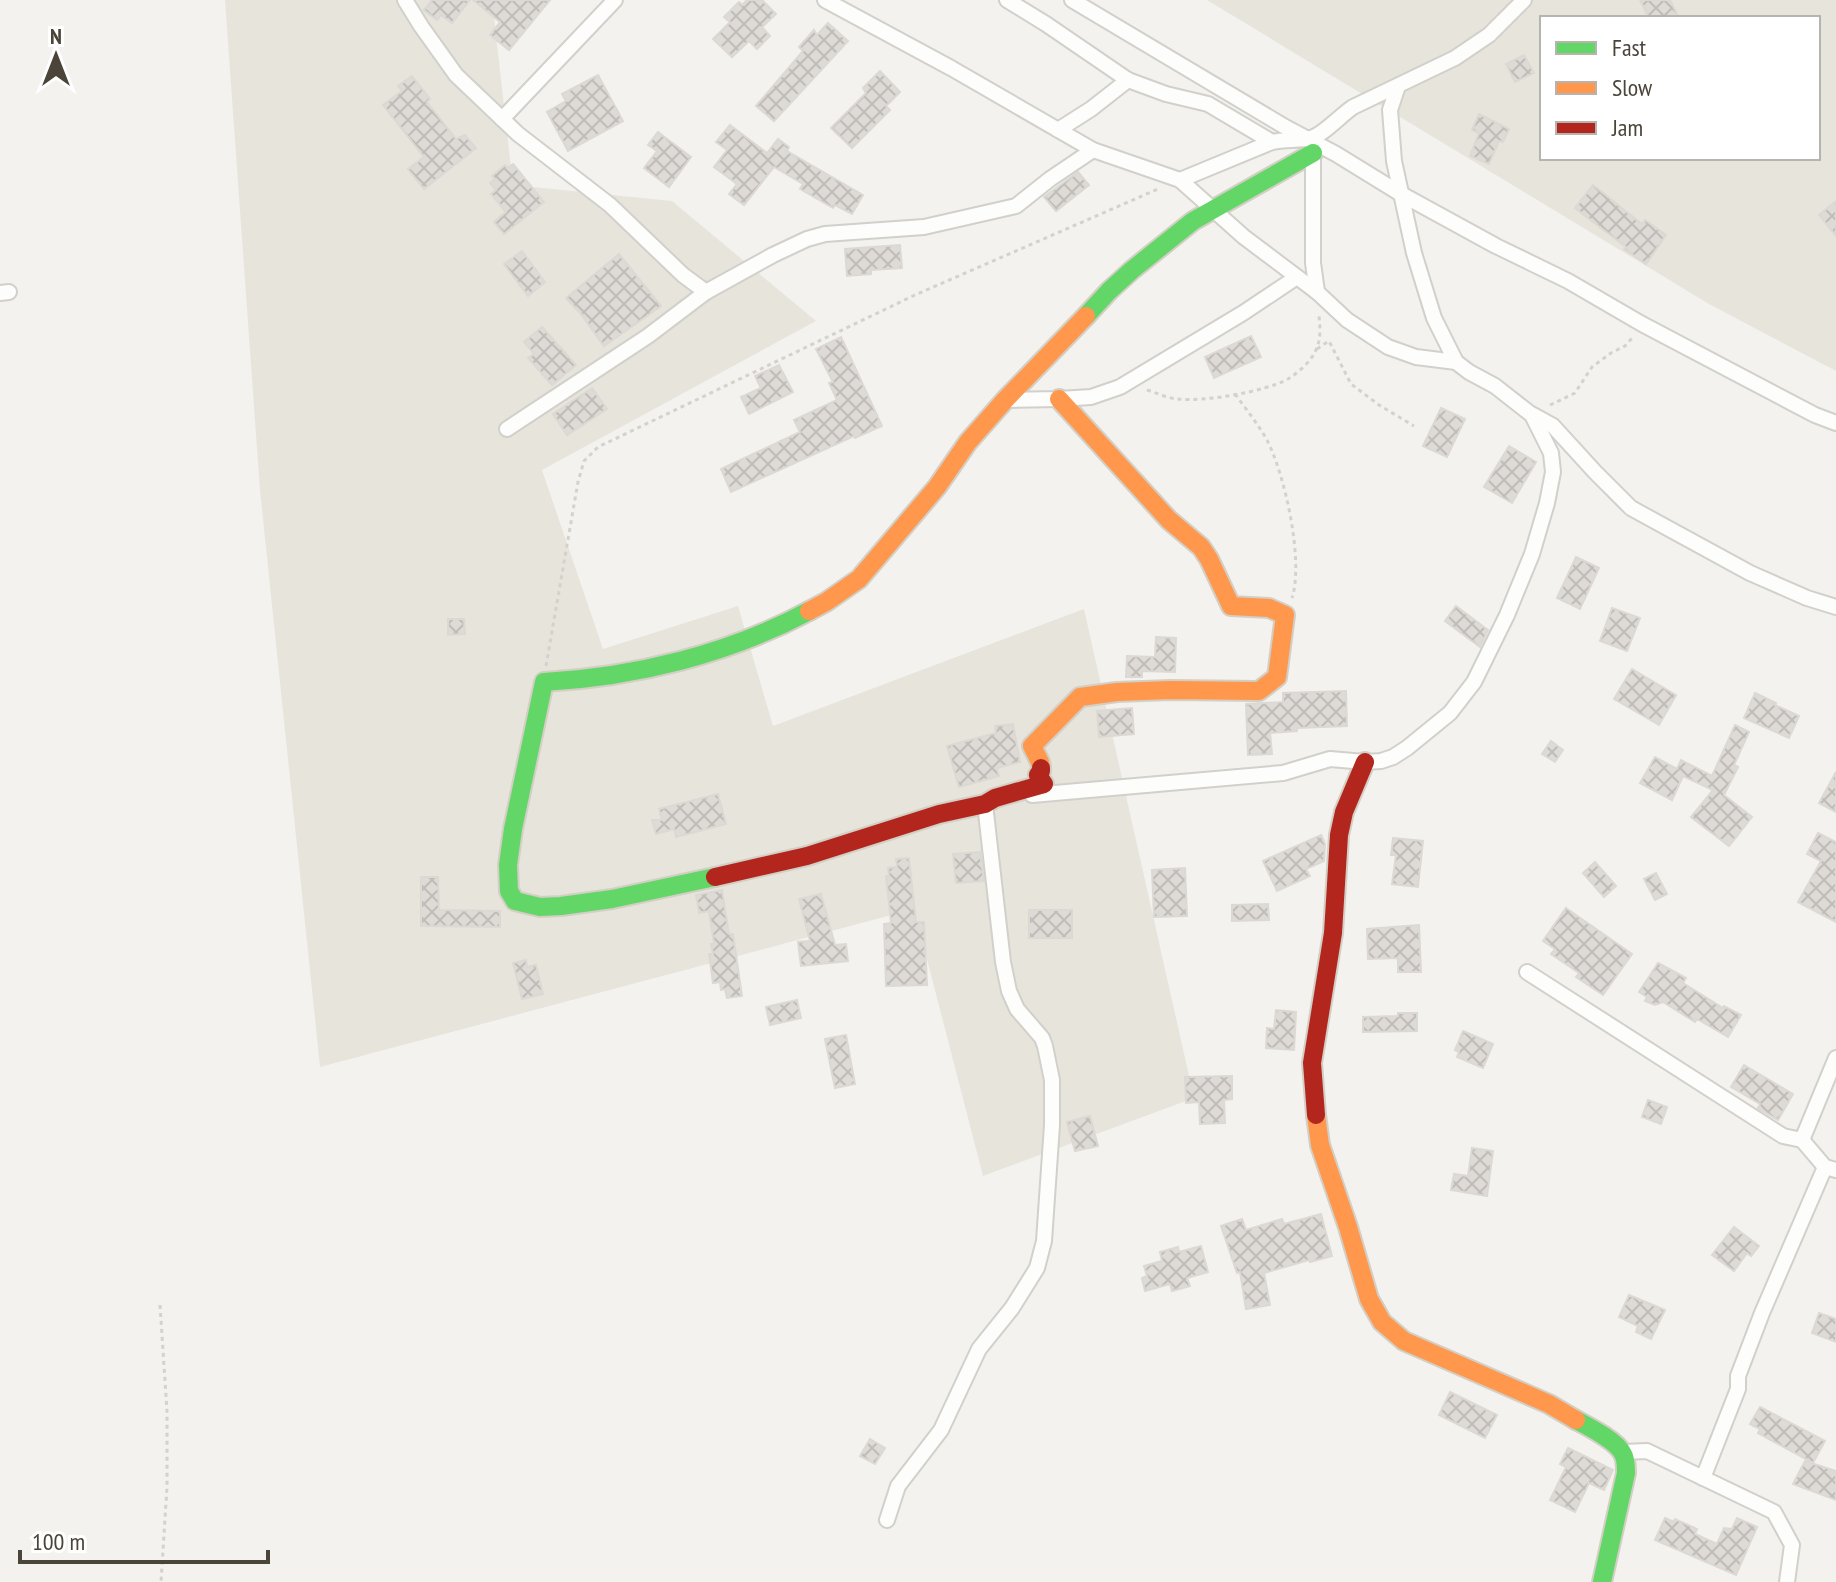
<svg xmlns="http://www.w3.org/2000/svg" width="1836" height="1582" font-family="'PT Sans Narrow',sans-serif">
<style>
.residential{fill:#e7e4dc;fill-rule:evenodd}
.building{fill:url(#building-cross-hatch);stroke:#dcd9d4;stroke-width:2}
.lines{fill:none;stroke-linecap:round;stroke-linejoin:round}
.street-casing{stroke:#d2d0cb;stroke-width:18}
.fast-casing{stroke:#d3cfc5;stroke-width:22}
.slow-casing{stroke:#d3cfc5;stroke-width:22}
.jam-casing{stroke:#d3cfc5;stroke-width:22}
.path{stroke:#d3d2cc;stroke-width:3;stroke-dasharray:4 4;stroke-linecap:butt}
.street{stroke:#fdfdfc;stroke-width:14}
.fast{stroke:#63d668;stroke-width:18}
.slow{stroke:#ff974d;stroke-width:18}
.jam{stroke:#b3261e;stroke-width:18}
</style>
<defs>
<pattern id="building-cross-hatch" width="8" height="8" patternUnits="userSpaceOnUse" patternTransform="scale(2)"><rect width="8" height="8" fill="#dedbd6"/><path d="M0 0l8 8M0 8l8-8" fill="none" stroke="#c0bdb8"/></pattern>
</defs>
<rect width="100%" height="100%" fill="#f4f2ee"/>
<g class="residential">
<polygon points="225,0 492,0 513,185 672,201 816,321 542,470 603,649 738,606 773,726 1084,609 1194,1098 983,1176 914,909 320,1067 260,490"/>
<path d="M 1207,0 L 1836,0 L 1836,371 L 1709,304 ZM 1542,18 L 1818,18 L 1818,158 L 1542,158 Z"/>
</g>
<g class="building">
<polygon points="432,0 470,0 452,23 441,15 437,20 424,10"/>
<polygon points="473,0 550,0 509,50 490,35 500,22"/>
<polygon points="747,0 762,0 776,14 762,27 770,36 757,49 749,41 732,57 713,39 730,22 724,17 739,2 742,5"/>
<polygon points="1640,0 1670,0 1679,18 1649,18"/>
<polygon points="828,23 848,41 774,121 756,106 803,51 799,47 814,30 817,35"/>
<polygon points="1524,55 1534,73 1515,82 1506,64"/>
<polygon points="880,71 900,92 886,106 890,110 852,148 831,128 866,93 863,88"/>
<polygon points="598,75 623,121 568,151 547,112 566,101 562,94"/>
<polygon points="412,76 430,99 427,102 456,139 465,135 476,148 424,189 408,169 424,157 383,105 402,91 398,86"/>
<polygon points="1479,114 1509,129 1503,142 1499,141 1489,164 1470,156 1479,133 1472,130"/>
<polygon points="730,125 767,153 778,139 789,147 787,151 863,195 852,214 835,205 833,208 800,189 803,184 774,167 744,205 729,194 737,184 714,167 727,150 716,142"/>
<polygon points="658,132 691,157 669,187 644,168 657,151 648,145"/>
<polygon points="513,164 544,202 504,234 494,222 506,212 491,194 496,190 490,183 495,179 492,176 505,165 507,168"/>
<polygon points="1078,172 1089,185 1056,211 1044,197"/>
<polygon points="1593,185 1642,224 1645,220 1666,235 1646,264 1624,249 1626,247 1575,208"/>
<polygon points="1836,201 1836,236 1819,215"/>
<polygon points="900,245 902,268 871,270 871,274 847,276 845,249"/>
<polygon points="522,251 545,282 528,296 504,264"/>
<polygon points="619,254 661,306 604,346 581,314 566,298"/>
<polygon points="542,327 576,365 552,385 528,358 534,354 524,342"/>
<polygon points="1251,336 1261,357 1214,378 1205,357"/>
<polygon points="841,337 882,426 855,438 854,436 731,492 721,469 800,432 794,420 837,400 829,383 833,382 816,349"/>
<polygon points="779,365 793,392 749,414 741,397 761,388 755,376"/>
<polygon points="592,388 607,409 567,435 553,414"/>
<polygon points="1441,408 1465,419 1447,457 1423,446"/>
<polygon points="1509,446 1536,462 1512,503 1484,487"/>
<polygon points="1576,557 1599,568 1580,609 1557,598"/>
<polygon points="1456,606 1488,630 1480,647 1445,621"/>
<polygon points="1612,608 1640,618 1627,651 1600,641"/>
<polygon points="448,619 464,619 465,634 448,635"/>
<polygon points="1156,637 1176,638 1175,672 1142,671 1142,677 1126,677 1127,656 1155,657"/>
<polygon points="1632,669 1676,695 1659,725 1614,699"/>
<polygon points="1346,691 1347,726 1297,728 1297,731 1270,733 1272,754 1248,755 1246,704 1283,702 1283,693"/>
<polygon points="1755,693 1776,703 1775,705 1799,716 1789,738 1744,718"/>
<polygon points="1132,708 1134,734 1099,737 1097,711"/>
<polygon points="1013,724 1020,762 997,768 999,776 959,787 947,746 996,733 995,726"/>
<polygon points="1735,725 1749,732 1734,765 1738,767 1724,795 1752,817 1729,846 1691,817 1713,790 1683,776 1672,800 1640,783 1655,757 1677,769 1681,760 1712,776"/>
<polygon points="1551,741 1563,750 1555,762 1542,754"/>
<polygon points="1836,772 1836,812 1819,803"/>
<polygon points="718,794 726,824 676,837 674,829 656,834 652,820 662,820 659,809"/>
<polygon points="1818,833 1836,842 1836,922 1798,902 1821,861 1807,854"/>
<polygon points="1321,835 1325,844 1324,861 1306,869 1310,876 1277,891 1263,861"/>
<polygon points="1393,838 1423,841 1418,887 1392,884 1396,855 1391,855"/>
<polygon points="980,852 984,881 956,883 953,854"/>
<polygon points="909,858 916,922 924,922 927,985 886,986 884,924 891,923 886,876 889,876 888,868 897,867 896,859"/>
<polygon points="1595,862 1616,886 1604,897 1583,873"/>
<polygon points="1185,868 1187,916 1154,917 1152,870"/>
<polygon points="1656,873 1667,894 1655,900 1644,879"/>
<polygon points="421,877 438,877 439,910 500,911 500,927 421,926"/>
<polygon points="722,890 729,934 733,934 742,996 727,998 725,989 721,990 720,982 713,983 709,954 713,954 711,944 714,944 709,911 699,913 696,895"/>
<polygon points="821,894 835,945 846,944 848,961 801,966 798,942 810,941 799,899"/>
<polygon points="1268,904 1269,920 1232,921 1232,905"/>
<polygon points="1566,908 1632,954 1603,995 1576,977 1579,973 1551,954 1555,949 1543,941"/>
<rect x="1029" y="910" width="43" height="28"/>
<polygon points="1419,925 1421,972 1398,972 1398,958 1368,959 1367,929"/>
<polygon points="526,960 527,967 536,965 543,994 522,999 513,963"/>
<polygon points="1658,963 1686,978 1683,983 1723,1008 1724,1006 1741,1015 1728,1037 1697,1019 1695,1022 1663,1002 1655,1005 1645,1001 1647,997 1639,992"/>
<polygon points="797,1000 801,1018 770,1025 766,1007"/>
<polygon points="1276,1010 1296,1012 1294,1050 1266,1048 1267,1028 1274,1029"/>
<polygon points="1398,1013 1417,1013 1417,1031 1363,1032 1363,1017 1398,1016"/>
<polygon points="1463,1031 1493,1044 1483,1068 1457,1057 1459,1052 1455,1050"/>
<polygon points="846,1035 855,1084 835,1088 825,1039"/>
<polygon points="1744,1065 1793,1094 1778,1120 1758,1108 1760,1104 1731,1087"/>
<polygon points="1232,1076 1232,1099 1224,1100 1225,1123 1200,1124 1199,1102 1186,1103 1185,1077"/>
<polygon points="1648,1100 1667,1107 1661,1124 1642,1117"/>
<polygon points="1090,1116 1098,1146 1075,1151 1067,1122"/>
<polygon points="1472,1148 1493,1151 1487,1196 1451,1190 1454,1174 1468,1176"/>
<polygon points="1321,1214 1332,1256 1310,1262 1309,1260 1264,1273 1270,1305 1246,1309 1240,1272 1237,1273 1221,1226 1242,1219 1246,1230 1282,1219 1284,1224"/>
<polygon points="1734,1227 1759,1246 1751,1256 1747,1253 1734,1271 1712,1255"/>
<polygon points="1201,1246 1208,1272 1187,1278 1190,1286 1172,1291 1170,1284 1145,1291 1142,1278 1147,1276 1144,1266 1162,1261 1160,1252 1178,1247 1179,1252"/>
<polygon points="1629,1295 1665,1310 1651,1339 1636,1332 1638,1326 1619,1317"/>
<polygon points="1819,1313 1836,1319 1836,1342 1812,1333"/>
<polygon points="1450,1392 1497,1415 1485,1438 1439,1415"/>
<polygon points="1760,1407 1825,1441 1813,1463 1758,1433 1760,1429 1750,1424"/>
<polygon points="870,1439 885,1448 875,1464 860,1456"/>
<polygon points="1568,1448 1613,1470 1604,1490 1589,1483 1575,1512 1550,1500 1566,1467 1560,1464"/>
<polygon points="1805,1461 1836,1471 1836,1500 1793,1484"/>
<polygon points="1665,1518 1674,1522 1675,1519 1697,1529 1695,1534 1717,1544 1724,1528 1732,1529 1737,1518 1757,1527 1736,1575 1655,1540"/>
</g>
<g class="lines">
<defs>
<g id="street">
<polyline points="405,0 421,26 456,75 518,134 610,205 683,275 706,292"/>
<polyline points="825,0 951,68 1093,150 1180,180 1244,237 1317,292 1347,320 1388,347 1416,357 1456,362"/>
<polyline points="1007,0 1046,24 1128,80 1166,94 1208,104 1272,142"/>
<polyline points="1072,0 1287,128 1336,154 1401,194 1496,246 1568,281 1642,324 1792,403 1815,415 1836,423"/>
<polyline points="502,119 615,0"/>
<polyline points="1058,130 1091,109 1128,80"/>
<polyline points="1313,145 1313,263 1317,292"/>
<path d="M 1180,180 L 1272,142 C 1285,139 1299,141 1311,138 C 1323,135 1341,115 1353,107 L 1455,58 L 1489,35 L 1524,0"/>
<polyline points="0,293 9,292"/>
<polyline points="1005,400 1059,399 1091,397 1120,387 1243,313 1297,277"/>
<polyline points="1533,415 1553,426 1595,472 1631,508 1750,573 1807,598 1836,607"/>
<polyline points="507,429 648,336 706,292 773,255 807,239 825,234 924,227 1016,206 1050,179 1093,150"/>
<polyline points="1032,795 1283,773 1330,759 1365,762 1381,761 1393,757 1407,748 1450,713 1474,682 1507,615 1532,554 1547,503 1553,472 1551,453 1532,415 1495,386 1469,372 1456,362 1434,318 1414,253 1394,161 1390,110 1398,86"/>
<polyline points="1527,972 1783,1136 1802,1140 1825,1167 1836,1170"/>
<polyline points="1802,1140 1836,1058"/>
<polyline points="1623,1452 1647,1451 1774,1512 1792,1545 1787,1582"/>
<polyline points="1703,1478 1738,1389 1738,1376 1762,1313 1825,1167"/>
<polyline points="887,1520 898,1486 941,1430 979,1349 1012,1308 1037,1268 1044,1241 1052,1125 1052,1080 1045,1046 1042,1038 1017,1009 1009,991 1003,962 985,804"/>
</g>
<g id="fast">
<polyline points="1086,316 1109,291 1132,270 1193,221 1313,153"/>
<path d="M 715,877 L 612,899 L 561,906 L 540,907 L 515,901 L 509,891 L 508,865 L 513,829 L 544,682 C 635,677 729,654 809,611"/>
<path d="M 1576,1420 C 1589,1427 1617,1441 1623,1454 C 1626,1459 1626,1467 1626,1473 L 1602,1582"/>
</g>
<g id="slow">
<polyline points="809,611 826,602 859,579 937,487 968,442 1005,400 1086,316"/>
<polyline points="1041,768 1040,762 1032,746 1080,697 1117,692 1170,690 1259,691 1277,677 1285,615 1269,608 1231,606 1209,559 1201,547 1169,520 1059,399"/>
<polyline points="1316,1115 1320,1145 1348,1227 1369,1299 1382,1322 1404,1341 1549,1404 1576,1420"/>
</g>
<g id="jam">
<polyline points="715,877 807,856 939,814 985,804 995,798 1044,784 1038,775 1041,771 1041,768"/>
<polyline points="1316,1115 1312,1063 1333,933 1339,835 1344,812 1365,762"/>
</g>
</defs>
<use href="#street" class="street-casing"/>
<use href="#fast" class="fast-casing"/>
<use href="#slow" class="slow-casing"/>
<use href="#jam" class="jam-casing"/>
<g class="path">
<polyline points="1317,349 1329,341 1351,384 1379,405 1414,426"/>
<path d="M 1147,390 C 1157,393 1167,398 1177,399 C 1204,402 1264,392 1288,379 C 1299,372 1313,360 1317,347 C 1321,338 1320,326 1319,316"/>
<path d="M 1235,394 C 1246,409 1258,424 1267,440 C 1285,475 1304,561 1292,598"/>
<polyline points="1550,405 1575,393 1592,367 1611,353 1625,346 1634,336"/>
<polyline points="546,666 578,482 584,461 598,447 915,295 1158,189"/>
<polyline points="160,1305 167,1411 167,1487 161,1582"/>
</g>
<use href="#street" class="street"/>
<use href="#fast" class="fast"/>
<use href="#slow" class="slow"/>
<use href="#jam" class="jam"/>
</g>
<rect x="1540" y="16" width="280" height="144" fill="#ffffff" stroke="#b7b4b0" stroke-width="2"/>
<rect x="1556" y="42" width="40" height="12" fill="#63d668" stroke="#b7b4b0" stroke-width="2"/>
<text x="1612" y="56" font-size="24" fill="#4b4439">Fast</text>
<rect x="1556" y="82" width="40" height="12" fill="#ff974d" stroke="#b7b4b0" stroke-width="2"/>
<text x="1612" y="96" font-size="24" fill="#4b4439">Slow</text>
<rect x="1556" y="122" width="40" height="12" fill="#b3261e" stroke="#b7b4b0" stroke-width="2"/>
<text x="1612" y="136" font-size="24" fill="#4b4439">Jam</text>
<g transform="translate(56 56)" stroke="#ffffff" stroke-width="6" paint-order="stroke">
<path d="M0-6L14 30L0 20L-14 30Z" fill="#4b4439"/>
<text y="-12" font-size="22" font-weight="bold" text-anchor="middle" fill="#4b4439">N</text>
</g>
<path d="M20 1550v12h248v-12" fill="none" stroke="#4b4439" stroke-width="4"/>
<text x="32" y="1550" font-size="24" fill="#4b4439" stroke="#ffffff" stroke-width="6" paint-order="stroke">100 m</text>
</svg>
